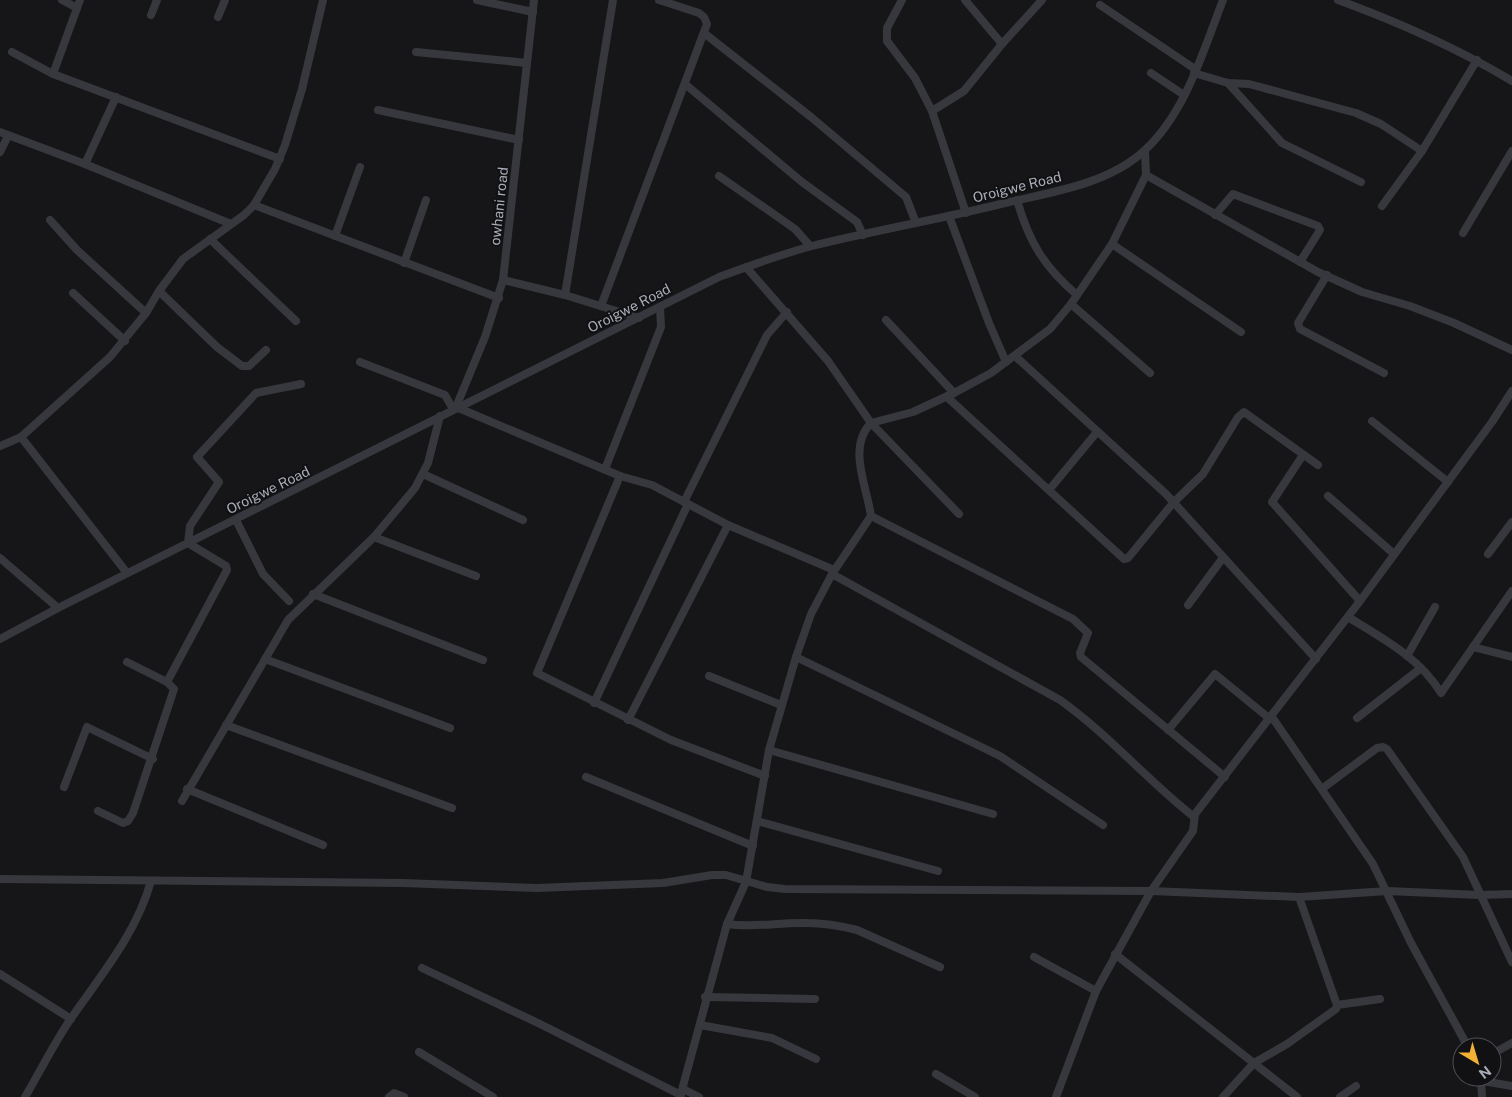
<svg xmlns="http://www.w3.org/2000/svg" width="1512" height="1097" font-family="'Public Sans',sans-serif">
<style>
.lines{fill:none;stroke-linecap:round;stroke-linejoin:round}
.minor{stroke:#37383d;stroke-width:8}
.labels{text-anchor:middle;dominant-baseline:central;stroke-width:4;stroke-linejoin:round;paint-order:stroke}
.street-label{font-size:14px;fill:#a8adb8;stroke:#111113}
</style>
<rect width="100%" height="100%" fill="#161618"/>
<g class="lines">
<g class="minor">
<polyline points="62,0 77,8"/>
<polyline points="477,0 533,12"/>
<polyline points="534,0 503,280 485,337 456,407 620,476 652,485 728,525 834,570"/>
<polyline points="902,0 887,28 887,41 915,78 932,111 966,213"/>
<polyline points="965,0 1002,44"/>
<path d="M 1338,0 C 1398,22 1457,48 1512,81"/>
<polyline points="1100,5 1195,69"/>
<polyline points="151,15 157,0"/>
<polyline points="218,17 225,0"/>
<polyline points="704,33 811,117 906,197 916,223"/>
<polyline points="12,52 53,74 280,159"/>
<polyline points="416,52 527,63"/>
<polyline points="1151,73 1184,95"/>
<polyline points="1194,73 1228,83 1249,84 1356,113 1381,124 1422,151"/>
<polyline points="53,74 80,0"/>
<polyline points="1228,83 1282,143 1361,182"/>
<polyline points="685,84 802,182 857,222 863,235"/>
<polyline points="378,110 519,140"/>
<polyline points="932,111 964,91 1002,44 1042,0"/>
<polyline points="0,132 85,164 231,224"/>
<polyline points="0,152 8,136"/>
<polyline points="85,164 116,97"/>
<polyline points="1146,175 1318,272 1362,292 1410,306 1454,323 1512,350"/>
<polyline points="719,176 795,229 810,246"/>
<path d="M 1017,200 C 1029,242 1044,267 1077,295"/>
<polyline points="254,205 499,298"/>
<polyline points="1382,206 1422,151 1477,60"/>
<polyline points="1215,215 1233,194 1318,226 1320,230 1300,262"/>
<polyline points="949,216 989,323 1006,362"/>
<polyline points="50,220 77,250 146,313"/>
<polyline points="1463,233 1512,151"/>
<polyline points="335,236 360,167"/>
<polyline points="210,239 296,321"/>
<polyline points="1112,244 1241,332"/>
<polyline points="404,263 426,200"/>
<polyline points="746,267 828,361 871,423 959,514"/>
<polyline points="1327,275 1298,323 1300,329 1384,373"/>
<polyline points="503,280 565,295 639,318"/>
<polyline points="159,291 217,347 242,366 249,366 266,350"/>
<polyline points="73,293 125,341"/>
<polyline points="565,295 613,0"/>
<polyline points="1071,304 1150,373"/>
<polyline points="601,306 707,24 704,17 699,13 659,0"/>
<polyline points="886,320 954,393"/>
<polyline points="1015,356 1166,494 1316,659"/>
<polyline points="360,362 445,395 453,409"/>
<polyline points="947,397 1124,559 1128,558 1173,503 1203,474 1238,417 1244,412 1318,465"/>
<polyline points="1372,421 1448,482"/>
<polyline points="21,437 127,573"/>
<polyline points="0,446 21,437 110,357 146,313 159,291 183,259 244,215 254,205 275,169 285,145 302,89 323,0"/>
<polyline points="1303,455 1272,502 1360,601"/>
<polyline points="605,469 661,327 660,307"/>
<polyline points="423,474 523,520"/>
<polyline points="620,476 537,673 671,740 765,776"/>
<polyline points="1049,490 1097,432"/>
<polyline points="1328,496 1394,554"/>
<polyline points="684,502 767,335 787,312"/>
<polyline points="871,516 1073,619 1088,633 1080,653 1081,657 1225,777"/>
<polyline points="236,520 263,574 289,601"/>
<polyline points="374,537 476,576"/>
<polyline points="1488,554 1512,522"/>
<polyline points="0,558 58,608"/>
<path d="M 832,574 L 1060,700 C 1108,734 1147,780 1194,817"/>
<polyline points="313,594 483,660"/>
<polyline points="1188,605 1222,559"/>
<path d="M 1348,617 C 1382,638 1420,658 1441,693 L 1512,591"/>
<path d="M 0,639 L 58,608 L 719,277 C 749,266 781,254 812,246 C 876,230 941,219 1005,203 C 1052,192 1109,184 1145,150 C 1186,112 1203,51 1223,0"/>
<polyline points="1473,647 1512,657"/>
<polyline points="1407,656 1435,607"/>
<polyline points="796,657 1000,756 1103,825"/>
<polyline points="265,659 450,728"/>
<polyline points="127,662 167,682"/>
<polyline points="709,676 781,705"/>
<polyline points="594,703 688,504"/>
<polyline points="1272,717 1373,864 1411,943 1468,1047"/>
<polyline points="1357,718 1421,668"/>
<polyline points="628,720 728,525"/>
<polyline points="226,725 452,808"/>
<polyline points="1168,730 1215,674 1270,719"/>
<polyline points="769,750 993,814"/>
<polyline points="586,777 753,846"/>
<polyline points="64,787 87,727 153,759"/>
<polyline points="1323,788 1377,748 1383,747 1387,749 1463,857 1512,962"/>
<polyline points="187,789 323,845"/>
<polyline points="182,801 288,620 374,537 415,488 428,463 440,416"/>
<polyline points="98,811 123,823 128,821 133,813 174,689 167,682 227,570 226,566 188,543 190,526 219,482 197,457 256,393 301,384"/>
<polyline points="757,821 938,871"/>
<polyline points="0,879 403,883 537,888 663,883 712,875 726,875 767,887 785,889 1151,891 1299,897 1387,891 1480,895 1512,894"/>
<path d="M 727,924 C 754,928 780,922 807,923 C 824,923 841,926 857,930 L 940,967"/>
<polyline points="1115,954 1297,1097"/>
<polyline points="1034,957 1096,991"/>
<polyline points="422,968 540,1024 681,1095"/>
<polyline points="0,974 71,1019"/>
<polyline points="705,997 815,999"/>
<polyline points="1337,1005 1380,999"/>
<polyline points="700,1025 772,1038 816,1059"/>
<polyline points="419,1052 493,1097"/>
<polyline points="1492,1054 1512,1043"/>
<polyline points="936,1074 975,1097"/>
<polyline points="1481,1077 1482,1097"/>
<polyline points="1483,1081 1512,1086"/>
<polyline points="683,1089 699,1097"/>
<path d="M 25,1097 C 41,1070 54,1043 72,1017 C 102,974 137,932 151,881"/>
<polyline points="389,1097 394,1093 404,1097"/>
<path d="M 680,1097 L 727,924 L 746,882 L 769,750 L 796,657 L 811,614 L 832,574 L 871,516 C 867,487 847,447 871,423 L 913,412 L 954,393 L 991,373 L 1050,329 L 1071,304 L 1112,244 L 1146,175 L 1145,151"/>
<polyline points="1056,1097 1096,991 1151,891 1193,831 1195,814 1360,601 1492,422 1512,391"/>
<polyline points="1223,1097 1254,1063 1287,1044 1336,1009 1337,1005 1299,897"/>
<polyline points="1340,1097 1356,1086"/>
</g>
</g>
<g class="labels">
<g class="street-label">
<text transform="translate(1017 187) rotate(-14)">Oroigwe Road</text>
<text transform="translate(499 206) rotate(-84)">owhani road</text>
<text transform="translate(629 308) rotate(-27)">Oroigwe Road</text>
<text transform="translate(268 490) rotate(-26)">Oroigwe Road</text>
</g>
</g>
<g transform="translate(1477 1062) rotate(142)"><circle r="24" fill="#111113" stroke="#4d4f55"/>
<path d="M0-4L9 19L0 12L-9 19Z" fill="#f2b134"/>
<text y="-8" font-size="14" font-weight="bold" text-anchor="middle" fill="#a8adb8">N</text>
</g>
</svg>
